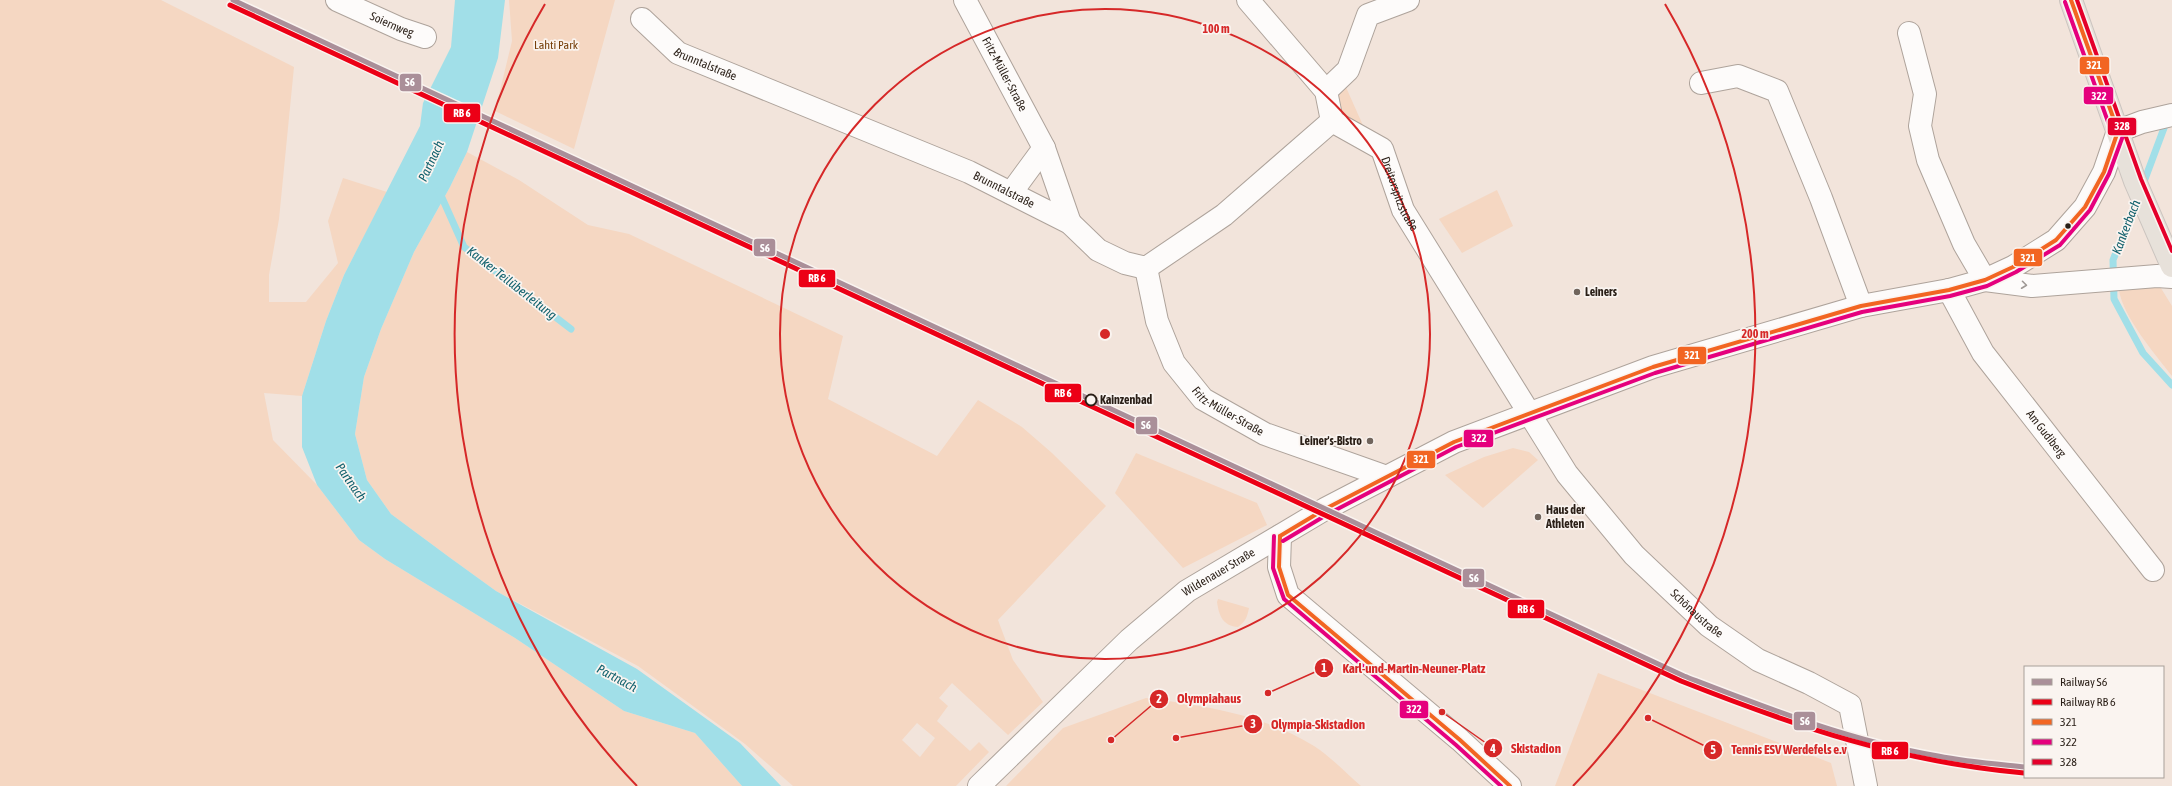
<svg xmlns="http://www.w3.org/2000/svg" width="2172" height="786" font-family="'Asap Condensed',sans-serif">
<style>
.green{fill:#f5d7c2;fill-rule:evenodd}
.water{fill:#a1dfe8}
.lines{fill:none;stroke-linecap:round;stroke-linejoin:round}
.stream{stroke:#a1dfe8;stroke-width:7}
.minor-casing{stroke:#aea39b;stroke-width:24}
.major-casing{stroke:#cbc4bf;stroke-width:24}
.minor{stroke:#fdfbfa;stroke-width:22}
.major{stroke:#e7e1da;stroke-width:22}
.bus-1-casing{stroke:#faf4f0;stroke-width:7}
.bus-2-casing{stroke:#faf4f0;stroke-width:7}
.bus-3-casing{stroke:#faf4f0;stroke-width:7}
.bus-1{stroke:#f26522;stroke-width:4}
.bus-2{stroke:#e5007d;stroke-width:4}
.bus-3{stroke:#e4002b;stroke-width:4}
.rail-1-casing{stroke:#faf4f0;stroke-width:8}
.rail-2-casing{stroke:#faf4f0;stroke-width:8}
.rail-1{stroke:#aa8f99;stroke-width:5}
.rail-2{stroke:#ec0016;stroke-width:5}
.oneway{stroke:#9e9894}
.ring{fill:none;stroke:#d62828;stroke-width:2}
.bus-dot{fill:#2a1f17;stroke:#faf4f0;stroke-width:1.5}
.poi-dot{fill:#70645c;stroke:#faf4f0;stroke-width:1.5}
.stop-dot{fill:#faf4f0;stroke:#2a1f17;stroke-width:2}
.labels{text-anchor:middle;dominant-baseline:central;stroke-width:3.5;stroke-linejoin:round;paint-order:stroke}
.street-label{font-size:12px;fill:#2a1f17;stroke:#faf4f0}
.park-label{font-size:12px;fill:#773f0a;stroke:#faf4f0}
.poi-label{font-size:12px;font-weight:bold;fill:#2a1f17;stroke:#faf4f0;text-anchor:start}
.stop-label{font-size:12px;font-weight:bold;fill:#2a1f17;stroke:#faf4f0;text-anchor:start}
.water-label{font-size:13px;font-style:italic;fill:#11616d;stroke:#faf4f0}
.centre{fill:#d62828;stroke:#faf4f0;stroke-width:2}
.ring-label{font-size:12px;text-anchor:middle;font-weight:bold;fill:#d62828;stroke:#faf4f0;stroke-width:3.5;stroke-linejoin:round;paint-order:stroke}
.leader{fill:none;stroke:#d62828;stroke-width:1.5}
.callout-dot{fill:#d62828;stroke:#faf4f0;stroke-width:1.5}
.mark-label{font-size:12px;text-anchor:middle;font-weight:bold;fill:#fff}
.callout-label{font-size:13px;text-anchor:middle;font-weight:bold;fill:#d62828;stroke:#faf4f0;stroke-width:3.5;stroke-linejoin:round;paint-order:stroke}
.line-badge{stroke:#faf4f0;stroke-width:1.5}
.badge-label{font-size:11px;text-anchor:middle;font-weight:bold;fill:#fff}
</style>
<rect width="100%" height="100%" fill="#f2e4db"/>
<g class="green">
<polygon points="0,0 161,0 294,67 279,219 269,275 269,302 306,302 338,263 328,221 343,178 387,192 344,275 326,321 302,396 264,393 273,440 317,485 359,540 385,559 515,638 624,711 695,733 742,786 0,786"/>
<polygon points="509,0 615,0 574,149 495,111 512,41"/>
<polygon points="1345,85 1365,130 1339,114 1335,96"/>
<path d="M 467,152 L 519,180 L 588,225 L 629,234 L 843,336 L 828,399 L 937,456 L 978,400 L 1022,427 L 1052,453 L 1106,506 L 998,620 L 1013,660 L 1043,702 L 1008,735 L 952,683 L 939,698 L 948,706 L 937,721 L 970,751 L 979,742 L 989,752 L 956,786 L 793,786 L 745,744 L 638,666 L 496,591 L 449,557 L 391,514 L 367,480 L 355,434 L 364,377 L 381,329 L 414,252 L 450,187 ZM 917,723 L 935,738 L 920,757 L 902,740 Z"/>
<polygon points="1497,190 1513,226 1462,253 1439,219"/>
<path d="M 2159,285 L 2172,306 L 2172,376 C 2155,354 2123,317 2119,290 Z"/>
<polygon points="1513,448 1529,452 1538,460 1483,508 1445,475 1484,457"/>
<polygon points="1136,453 1257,503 1267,525 1183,568 1115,493"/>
<path d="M 1218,599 L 1249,608 C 1247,617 1246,621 1238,627 C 1223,626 1219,616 1217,602 Z"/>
<polygon points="1598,673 1831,763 1837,786 1555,786"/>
<path d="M 1146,698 C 1206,706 1262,714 1314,746 C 1331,757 1346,773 1361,786 L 1006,786 L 1063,728 Z"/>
</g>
<polygon class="water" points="455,0 505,0 498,58 467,152 450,187 414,252 381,329 364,377 355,434 367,480 391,514 449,557 496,591 637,669 740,743 781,786 742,786 695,733 624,711 515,638 385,559 359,540 317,485 302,447 302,396 326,321 344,275 420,126 423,103 451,47"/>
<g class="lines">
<g class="stream">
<polyline points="2142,187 2167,120"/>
<polyline points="439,191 464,247 571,329"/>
<polyline points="2138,198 2113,260 2114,299 2143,353 2172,385"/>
</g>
<defs>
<g id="minor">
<path id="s1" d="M 337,0 L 401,29 L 425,37"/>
<path id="s2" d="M 965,0 L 1044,148 L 1070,223"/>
<path id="s3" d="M 1248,0 L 1326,91 L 1332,121 L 1382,149 L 1403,210 L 1567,474 L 1634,555 L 1709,626 L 1758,660 L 1809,683 L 1850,705 L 1866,786"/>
<path id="s4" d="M 642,19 L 678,53 L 969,172 L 1070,223 L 1098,250 L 1125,263 L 1146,268 L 1224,215 L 1332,121"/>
<polyline points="1909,33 1925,94 1920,126 1928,160 1964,244 1985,280 2032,286 2157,276 2172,277"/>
<polyline points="1701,83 1738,76 1777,91 1821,198 1861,306"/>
<polyline points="1326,91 1348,70 1368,15 1408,0"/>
<polyline points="1011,193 1044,148"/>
<path id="s5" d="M 1146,268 L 1157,321 L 1174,363 L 1203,399 L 1265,434 L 1387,477"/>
<path id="s6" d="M 1949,290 L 1983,353 L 2153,570"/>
<polyline points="1280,536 1279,567 1288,595 1460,740 1510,786"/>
<path id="s7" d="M 979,786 L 1129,640 L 1187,591 L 1325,509 L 1454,442 L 1653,367 L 1861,306 L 1949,290 L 1985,280 L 2013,267 L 2056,240 L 2085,207 L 2104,172 L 2118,131 L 2142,122 L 2172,115"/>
</g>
<polyline id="major" points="2071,0 2135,181 2172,266"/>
</defs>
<use href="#minor" class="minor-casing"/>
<use href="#major" class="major-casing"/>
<use href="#minor" class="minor"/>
<use href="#major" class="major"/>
<defs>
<g id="bus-1">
<polyline points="2071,0 2118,131"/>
<polyline points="1280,536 1325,509 1454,442 1653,367 1861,306 1949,290 1985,280 2013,267 2056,240 2085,207 2104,172 2118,131"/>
<polyline points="1280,536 1279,567 1288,595 1460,740 1510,786"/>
</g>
<g id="bus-2">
<polyline points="2065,2 2112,133"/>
<polyline points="1274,536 1273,568 1284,599 1456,745 1501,786"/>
<polyline points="1283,541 1328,514 1456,447 1655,373 1862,312 1950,296 1987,286 2016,272 2060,245 2090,210 2109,174 2124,133"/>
</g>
<polyline id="bus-3" points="2077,0 2141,179 2172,251"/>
</defs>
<use href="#bus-1" class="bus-1-casing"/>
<use href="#bus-2" class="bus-2-casing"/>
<use href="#bus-3" class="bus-3-casing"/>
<use href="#bus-1" class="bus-1"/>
<use href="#bus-2" class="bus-2"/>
<use href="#bus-3" class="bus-3"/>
<defs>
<path id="rail-1" d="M 233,0 L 1684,676 C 1767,708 1850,741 1938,756 C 1967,762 1996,764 2025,767"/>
<path id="rail-2" d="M 230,5 L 1681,681 C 1797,727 1900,762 2024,773"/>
</defs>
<use href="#rail-1" class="rail-1-casing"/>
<use href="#rail-2" class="rail-2-casing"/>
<use href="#rail-1" class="rail-1"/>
<use href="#rail-2" class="rail-2"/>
</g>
<defs><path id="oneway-chevron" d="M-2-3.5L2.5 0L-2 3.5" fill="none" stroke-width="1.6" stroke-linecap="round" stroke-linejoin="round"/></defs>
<use class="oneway" href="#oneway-chevron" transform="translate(2024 285) rotate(7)"/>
<g class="ring">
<circle cx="1105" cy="334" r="325"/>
<path d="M637 786A650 650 0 0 1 545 4M1665 4A650 650 0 0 1 1573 786"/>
</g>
<circle class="bus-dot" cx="2068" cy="226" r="3.5"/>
<g class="poi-dot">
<circle cx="1577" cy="292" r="4"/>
<circle cx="1370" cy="441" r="4"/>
<circle cx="1538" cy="517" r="4"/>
</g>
<circle class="stop-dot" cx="1091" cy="400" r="5.5"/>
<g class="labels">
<g class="street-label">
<text stroke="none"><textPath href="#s1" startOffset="60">Soiernweg</textPath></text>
<text stroke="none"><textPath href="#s4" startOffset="79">Brunntalstraße</textPath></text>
<text stroke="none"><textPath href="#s2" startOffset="84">Fritz-Müller-Straße</textPath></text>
<text stroke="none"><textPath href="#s4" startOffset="403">Brunntalstraße</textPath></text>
<text stroke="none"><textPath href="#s3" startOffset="256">Dreitorspitzstraße</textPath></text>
<text stroke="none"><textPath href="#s5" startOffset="173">Fritz-Müller-Straße</textPath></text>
<text stroke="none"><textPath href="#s6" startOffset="174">Am Gudiberg</textPath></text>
<text stroke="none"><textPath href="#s7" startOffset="322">Wildenauer Straße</textPath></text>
<text stroke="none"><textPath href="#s3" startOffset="774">Schönaustraße</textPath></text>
</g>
<g class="park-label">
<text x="556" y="45">Lahti Park</text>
</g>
<g class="poi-label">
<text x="1585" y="292">Leiners</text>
<text x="1362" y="441" text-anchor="end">Leiner's-Bistro</text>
<text x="1546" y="510">Haus der<tspan x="1546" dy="14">Athleten</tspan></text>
</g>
<g class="stop-label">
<text x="1100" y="400">Kainzenbad</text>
</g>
<g class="water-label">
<text transform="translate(431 161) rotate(-65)">Partnach</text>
<text transform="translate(2126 227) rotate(-69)">Kankerbach</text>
<text transform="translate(512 283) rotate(38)">Kanker Teilüberleitung</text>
<text transform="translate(351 482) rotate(55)">Partnach</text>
<text transform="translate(617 678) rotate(28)">Partnach</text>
</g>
</g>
<circle cx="1105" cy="334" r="6" class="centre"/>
<g class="ring-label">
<text x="1216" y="33">100 m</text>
<text x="1755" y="338">200 m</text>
</g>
<path class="leader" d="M1268 693L1324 668M1111 740L1159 699M1176 738L1253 724M1442 712L1493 748M1648 718L1713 750"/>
<g class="callout-dot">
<circle cx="1268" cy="693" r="4"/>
<circle cx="1111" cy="740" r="4"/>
<circle cx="1176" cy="738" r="4"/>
<circle cx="1442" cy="712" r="4"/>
<circle cx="1648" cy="718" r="4"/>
<circle cx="1324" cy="668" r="10"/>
<circle cx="1159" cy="699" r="10"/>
<circle cx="1253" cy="724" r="10"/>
<circle cx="1493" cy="748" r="10"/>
<circle cx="1713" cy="750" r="10"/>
</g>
<g class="mark-label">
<text x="1324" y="672">1</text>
<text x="1159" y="703">2</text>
<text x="1253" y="728">3</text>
<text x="1493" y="753">4</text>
<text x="1713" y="754">5</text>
</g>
<g class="callout-label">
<text x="1414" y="673">Karl-und-Martin-Neuner-Platz</text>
<text x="1209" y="703">Olympiahaus</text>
<text x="1318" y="729">Olympia-Skistadion</text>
<text x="1536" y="753">Skistadion</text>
<text x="1789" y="754">Tennis ESV Werdefels e.v</text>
</g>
<g class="line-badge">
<rect x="2079" y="56" width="31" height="19" rx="4" fill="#f26522"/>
<rect x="399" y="73" width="23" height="19" rx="4" fill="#aa8f99"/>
<rect x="2083" y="86" width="31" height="19" rx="4" fill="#e5007d"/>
<rect x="443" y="103" width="38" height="20" rx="4" fill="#ec0016"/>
<rect x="2107" y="117" width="30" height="19" rx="4" fill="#e4002b"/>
<rect x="753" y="238" width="23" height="19" rx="4" fill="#aa8f99"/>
<rect x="2013" y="248" width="30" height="19" rx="4" fill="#f26522"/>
<rect x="798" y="269" width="38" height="19" rx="4" fill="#ec0016"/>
<rect x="1677" y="346" width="30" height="19" rx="4" fill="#f26522"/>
<rect x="1044" y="383" width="38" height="20" rx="4" fill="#ec0016"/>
<rect x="1135" y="416" width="23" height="19" rx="4" fill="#aa8f99"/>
<rect x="1463" y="429" width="31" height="19" rx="4" fill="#e5007d"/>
<rect x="1406" y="450" width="30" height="19" rx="4" fill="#f26522"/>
<rect x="1462" y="568" width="23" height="20" rx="4" fill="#aa8f99"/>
<rect x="1507" y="599" width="38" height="20" rx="4" fill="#ec0016"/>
<rect x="1399" y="700" width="30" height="19" rx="4" fill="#e5007d"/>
<rect x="1793" y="711" width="23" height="20" rx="4" fill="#aa8f99"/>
<rect x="1871" y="741" width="38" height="19" rx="4" fill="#ec0016"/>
</g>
<g class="badge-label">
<text x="2094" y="69">321</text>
<text x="410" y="86">S6</text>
<text x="2099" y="100">322</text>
<text x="462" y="117">RB 6</text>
<text x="2122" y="130">328</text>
<text x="765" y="252">S6</text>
<text x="2028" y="262">321</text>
<text x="817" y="282">RB 6</text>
<text x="1692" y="359">321</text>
<text x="1063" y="397">RB 6</text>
<text x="1146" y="429">S6</text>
<text x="1479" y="442">322</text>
<text x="1421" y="463">321</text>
<text x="1474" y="582">S6</text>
<text x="1526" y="613">RB 6</text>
<text x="1414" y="713">322</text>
<text x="1805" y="725">S6</text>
<text x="1890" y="755">RB 6</text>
</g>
<rect x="2024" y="666" width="140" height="112" fill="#faf4f0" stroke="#a79f99"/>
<rect x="2032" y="679" width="20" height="6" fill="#aa8f99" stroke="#a79f99"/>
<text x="2060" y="686" font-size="12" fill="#2a1f17">Railway S6</text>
<rect x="2032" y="699" width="20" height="6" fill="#ec0016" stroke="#a79f99"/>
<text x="2060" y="706" font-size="12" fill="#2a1f17">Railway RB 6</text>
<rect x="2032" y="719" width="20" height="6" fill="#f26522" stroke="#a79f99"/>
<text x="2060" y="726" font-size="12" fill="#2a1f17">321</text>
<rect x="2032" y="739" width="20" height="6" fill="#e5007d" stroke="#a79f99"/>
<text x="2060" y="746" font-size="12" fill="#2a1f17">322</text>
<rect x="2032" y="759" width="20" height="6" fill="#e4002b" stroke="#a79f99"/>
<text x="2060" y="766" font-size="12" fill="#2a1f17">328</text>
</svg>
